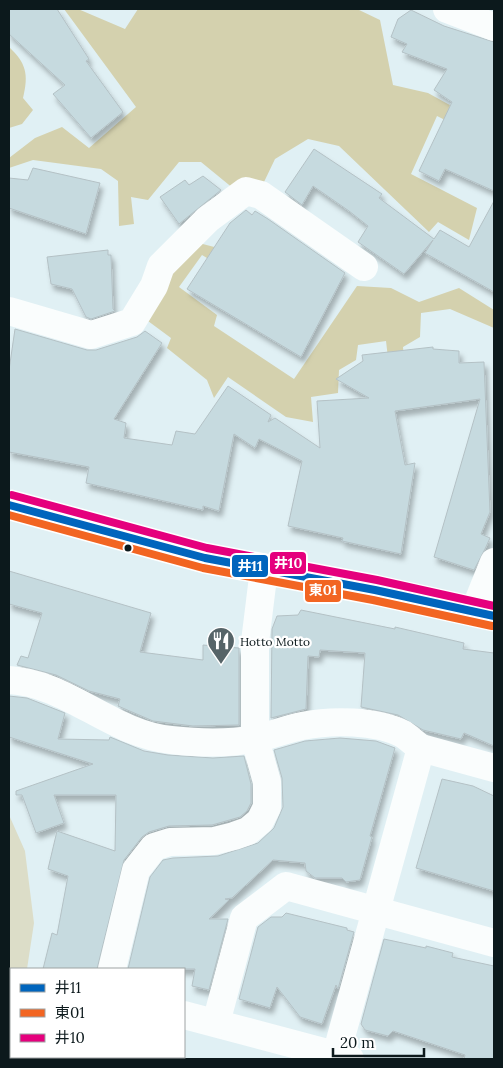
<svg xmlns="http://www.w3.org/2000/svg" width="503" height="1068" font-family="Lora,'Noto Sans JP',serif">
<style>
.green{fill:#dcddc8}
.forest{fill:#d4d1ae}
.building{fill:#c6dadf;stroke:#b4c1c5;filter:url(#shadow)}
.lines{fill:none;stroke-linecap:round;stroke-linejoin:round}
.minor{stroke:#fafdfd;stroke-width:28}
.secondary{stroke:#fafdfd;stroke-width:28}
.bus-1-casing{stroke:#fff;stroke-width:11}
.bus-2-casing{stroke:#fff;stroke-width:11}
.bus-3-casing{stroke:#fff;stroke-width:11}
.bus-1{stroke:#0065bd;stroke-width:8}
.bus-2{stroke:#f26522;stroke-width:8}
.bus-3{stroke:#e5007d;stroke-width:8}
.bus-dot{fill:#0c191c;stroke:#fff;stroke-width:2}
.labels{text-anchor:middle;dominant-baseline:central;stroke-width:4.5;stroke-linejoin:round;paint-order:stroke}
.poi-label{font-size:12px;fill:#0c191c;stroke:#fff;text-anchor:start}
.line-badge{stroke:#fff;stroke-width:2}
.badge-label{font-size:14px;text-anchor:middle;font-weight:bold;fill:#fff}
</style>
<defs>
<filter id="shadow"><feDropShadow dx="3" dy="5.5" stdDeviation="2.5" flood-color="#0004"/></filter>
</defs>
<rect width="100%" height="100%" fill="#e0f0f4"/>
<polygon class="green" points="9,815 25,851 34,923 27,969 11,969 12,1059 9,1059"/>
<g class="forest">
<polygon points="64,9 78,9 125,29 138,9 357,9 380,20 393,85 428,93 466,114 459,127 437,116 411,174 477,208 469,240 438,222 429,232 339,146 308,139 275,159 264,182 234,189 201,162 179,162 148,200 131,197 134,224 119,226 118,181 101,169 33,160 9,168 9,158 35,138 62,127 89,148 136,107"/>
<path d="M 9,47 C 26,63 29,74 23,98 L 33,110 L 22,124 L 9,128 Z"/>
<polygon points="195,242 222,249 225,269 202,255 179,287 217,315 214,326 294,379 357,286 391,288 419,302 459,288 494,310 494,328 450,309 421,313 420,337 403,347 405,373 388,358 386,341 358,345 356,360 339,370 338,393 311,397 313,422 286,417 228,377 214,398 207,380 167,348 171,338 148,321 174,266"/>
</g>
<g class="building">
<polygon points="9,9 57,9 89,59 86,61 123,112 91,138 53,94 65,85 9,34"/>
<polygon points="411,10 444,26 494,42 494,191 445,169 439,181 419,171 452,102 434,90 447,69 402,52 407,44 391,37 398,19"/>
<polygon points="314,149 382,194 379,198 434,239 440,230 469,247 494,201 494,292 425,253 433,240 404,274 358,242 368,226 349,211 313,186 302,205 285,192"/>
<polygon points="33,168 100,183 86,234 9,208 9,178 28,180"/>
<polygon points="203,176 221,190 179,224 160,197 185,180 189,185"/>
<polygon points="246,210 252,215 255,211 268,219 345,273 301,357 187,289 230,223"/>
<polygon points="108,250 108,255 111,255 113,309 115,311 91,319 86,317 72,289 51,284 47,257"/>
<polygon points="15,329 87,350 96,350 137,337 145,331 162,343 114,419 126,423 124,438 172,445 176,431 195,434 228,386 271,415 268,422 275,418 320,448 317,401 369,398 336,379 363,361 362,355 433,347 433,349 459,351 459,363 484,362 490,512 481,534 490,538 485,549 474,570 434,557 480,399 395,411 405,465 415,463 401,554 342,541 343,538 288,526 302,461 259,439 255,448 234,434 219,511 203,506 203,510 86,483 89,467 9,452 9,370"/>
<polygon points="9,571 151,613 140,652 203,660 203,645 239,648 239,725 193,726 153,721 118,706 120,699 89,691 56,675 17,665 21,656 28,658 42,613 9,604"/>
<polygon points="301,610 395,629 395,627 464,643 463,649 494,653 494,746 464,733 461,739 423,730 398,715 361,707 365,653 320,650 319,657 308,656 306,709 271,718 272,629 277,616 298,615"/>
<polygon points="9,696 27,698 65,713 58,739 109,740 110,737 144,751 168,755 213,758 244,756 251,784 251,803 247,811 240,817 212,825 169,826 149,832 142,837 124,860 97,969 43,969 52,933 57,935 68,876 48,869 57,831 115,851 116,795 54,795 64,823 36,833 22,795 16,795 16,791 93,764 9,737"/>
<polygon points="340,738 376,741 395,748 370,836 372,837 360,880 346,882 342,878 315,878 306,871 305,863 273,860 232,898 225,899 229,900 209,919 228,919 209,990 192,986 195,969 128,969 150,877 163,860 173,858 218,856 258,843 274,828 283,807 282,778 274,750 305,741"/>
<polygon points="442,779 473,786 494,796 494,891 416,868"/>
<polygon points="286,913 347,928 347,930 354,932 338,989 336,985 322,1024 300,1017 277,987 270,1008 239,999 258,927 271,917 282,917"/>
<polygon points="384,939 426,948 426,946 453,953 452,957 494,966 494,1059 464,1059 465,1055 393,1031 388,1036 365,1030 361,1024"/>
</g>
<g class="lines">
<g class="minor">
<polyline points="447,9 494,27"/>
<polyline points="9,311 91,335 132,322 154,286 161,266 208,219 246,191 261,195 364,267"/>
<polyline points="474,612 494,562"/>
<path d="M 9,680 C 68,683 111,734 171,740 C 198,743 228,744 254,739 C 270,736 286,729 302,726 C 331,720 376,720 403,734 C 409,738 415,744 421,748"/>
<polyline points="112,969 136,870 154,847 170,842 214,841 234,836 248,831 260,821 267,807 267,782 255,739 255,642 264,569"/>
<polyline points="184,1015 350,1059"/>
<polyline points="216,1023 244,918 286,886 494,943"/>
<polyline points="336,1055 421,748 494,768"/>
<polyline points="90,1059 90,1057"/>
</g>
<polyline class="secondary" points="9,505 205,558 375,590 494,616"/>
<defs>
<polyline id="bus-1" points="9,505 205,558 375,590 494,616"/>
<polyline id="bus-2" points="9,515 203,568 373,600 492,626"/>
<polyline id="bus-3" points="12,495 207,548 377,580 494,606"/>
</defs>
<use href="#bus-1" class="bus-1-casing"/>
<use href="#bus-2" class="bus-2-casing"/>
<use href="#bus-3" class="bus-3-casing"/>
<use href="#bus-1" class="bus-1"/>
<use href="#bus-2" class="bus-2"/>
<use href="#bus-3" class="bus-3"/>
</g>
<defs>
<symbol id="restaurant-pin" viewBox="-11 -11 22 30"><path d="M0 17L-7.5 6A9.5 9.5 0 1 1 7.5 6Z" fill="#566468" stroke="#fff"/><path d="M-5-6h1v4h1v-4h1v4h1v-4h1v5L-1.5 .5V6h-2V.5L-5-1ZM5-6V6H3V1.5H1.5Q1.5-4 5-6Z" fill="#fff"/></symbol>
</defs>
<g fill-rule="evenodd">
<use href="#restaurant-pin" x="205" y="625" width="32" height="43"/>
</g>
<circle class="bus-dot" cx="128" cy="548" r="4.5"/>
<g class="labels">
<g class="poi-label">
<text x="240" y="641">Hotto Motto</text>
</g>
</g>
<g class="line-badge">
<rect x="269" y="551" width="38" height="24" rx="5" fill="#e5007d"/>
<rect x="231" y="554" width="38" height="24" rx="5" fill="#0065bd"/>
<rect x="304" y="579" width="38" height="24" rx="5" fill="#f26522"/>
</g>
<g class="badge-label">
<text x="288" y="568">井10</text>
<text x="250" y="571">井11</text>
<text x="323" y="595">東01</text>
</g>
<rect width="503" height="1068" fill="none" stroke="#0c191c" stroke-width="20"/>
<rect x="10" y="968" width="175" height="90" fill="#ffffff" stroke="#9ea3a4"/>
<rect x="20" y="984" width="25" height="8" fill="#0065bd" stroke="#9ea3a4"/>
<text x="55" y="993" font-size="15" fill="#0c191c">井11</text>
<rect x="20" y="1009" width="25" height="8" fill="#f26522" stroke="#9ea3a4"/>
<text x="55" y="1018" font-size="15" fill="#0c191c">東01</text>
<rect x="20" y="1034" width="25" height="8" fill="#e5007d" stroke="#9ea3a4"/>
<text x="55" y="1043" font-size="15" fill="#0c191c">井10</text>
<path d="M333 1048v8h91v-8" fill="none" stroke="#0c191c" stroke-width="2.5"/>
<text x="340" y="1048" font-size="15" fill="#0c191c" stroke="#ffffff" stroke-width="4" paint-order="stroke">20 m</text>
</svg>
